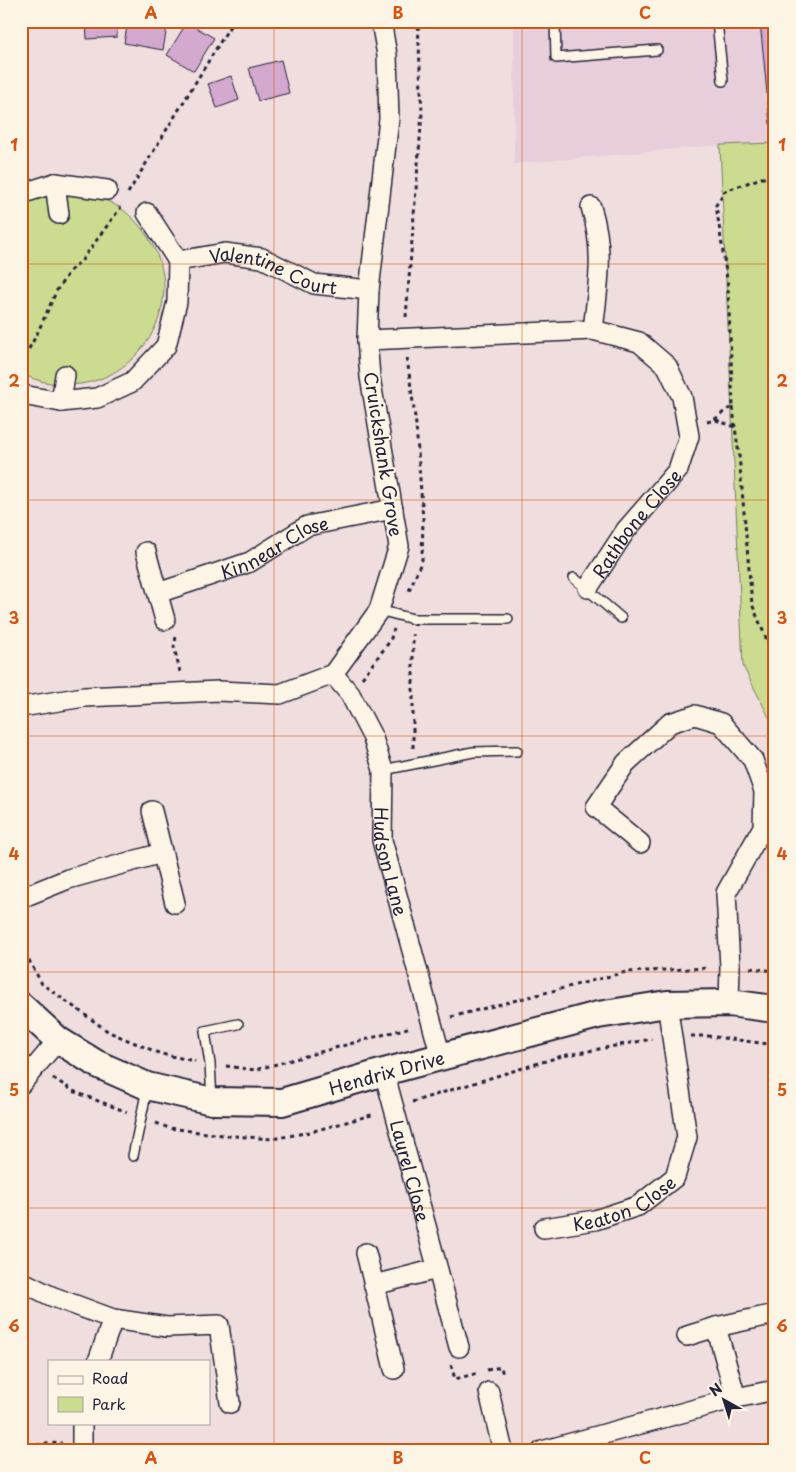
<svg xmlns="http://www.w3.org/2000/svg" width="796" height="1472" font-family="'Playpen Sans',sans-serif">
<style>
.built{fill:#e7ceda}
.green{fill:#cbdb8f;stroke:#767e65}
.building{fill:#d3a9cf;stroke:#22223b}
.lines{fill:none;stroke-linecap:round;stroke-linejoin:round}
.lane-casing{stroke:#22223b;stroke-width:12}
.street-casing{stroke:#22223b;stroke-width:22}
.secondary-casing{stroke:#22223b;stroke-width:30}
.path{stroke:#22223b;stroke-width:3;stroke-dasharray:4 4;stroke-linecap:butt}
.lane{stroke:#fcf5e5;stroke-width:9}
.street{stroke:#fcf5e5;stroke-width:19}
.secondary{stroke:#fcf5e5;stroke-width:26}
.grid{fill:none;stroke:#d45411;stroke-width:1;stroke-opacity:0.55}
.labels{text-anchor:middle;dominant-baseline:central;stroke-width:4.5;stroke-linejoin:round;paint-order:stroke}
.street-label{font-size:18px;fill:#22223b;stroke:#fcf5e5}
.neatline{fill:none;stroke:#d45411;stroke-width:2}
.grid-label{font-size:16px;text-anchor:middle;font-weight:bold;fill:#d45411}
</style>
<rect width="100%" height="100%" fill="#f0dede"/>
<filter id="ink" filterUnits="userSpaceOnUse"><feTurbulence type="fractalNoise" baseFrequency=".02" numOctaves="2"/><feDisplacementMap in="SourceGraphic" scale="10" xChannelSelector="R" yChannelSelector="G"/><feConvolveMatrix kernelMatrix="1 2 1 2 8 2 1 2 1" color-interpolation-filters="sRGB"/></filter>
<g filter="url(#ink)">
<polygon class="built" points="514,21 775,21 775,143 720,145 514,164"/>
<g class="green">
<polygon points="775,143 775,729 743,666 720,145"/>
<path d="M 57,193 C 78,194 100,195 119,207 C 144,224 164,257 164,287 C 164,335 127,378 80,384 C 59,386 39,383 21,373 L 21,205 L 26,202 Z"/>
</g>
<g class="building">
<polygon points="86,21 117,21 117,37 87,39"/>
<polygon points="128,21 168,21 163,50 124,43"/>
<polygon points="590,21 647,21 590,26"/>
<polygon points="760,21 775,21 775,123 770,124"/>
<polygon points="187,22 214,38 194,71 167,55"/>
<polygon points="281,60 289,93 258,101 249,68"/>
<polygon points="231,76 239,100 217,108 208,84"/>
</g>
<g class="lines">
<defs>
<g id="lane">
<polyline points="555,21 556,58 657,50"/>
<polyline points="717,21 723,81"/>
<polyline points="574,578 621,618"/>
<polyline points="379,610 413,619 508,619"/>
<polyline points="383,770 473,752 517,751"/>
<polyline points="212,1099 210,1064 205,1031 238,1024"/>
<polyline points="133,1156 147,1089"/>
</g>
<g id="street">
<polyline points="55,183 59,214"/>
<polyline points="21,194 55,183 107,190"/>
<path id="s1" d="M 147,213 L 178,261 L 225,253 L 262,258 L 314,284 L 369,290"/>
<path d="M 367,340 L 593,330 C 598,285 605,252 591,207"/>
<polyline points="28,396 61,402 97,398 132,382 166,346 177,302 178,261"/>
<polyline points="61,402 65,375"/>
<polyline points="146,552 165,620"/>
<path id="s2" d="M 588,588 L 626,530 L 678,470 L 689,436 L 682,397 L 667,366 L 639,342 L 593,330"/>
<path id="s3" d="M 158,593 L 250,562 L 307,526 L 393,509"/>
<path id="s4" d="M 333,674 L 350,694 L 373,738 L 383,770 L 382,840 L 441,1057"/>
<polyline points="21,707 84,697 219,691 280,694 333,674 379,610 399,546 370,377 367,340 369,290 389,119 387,55 381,21"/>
<polyline points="152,811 175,903"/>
<polyline points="640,843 596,807 626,763 670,723 695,715 721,723 753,760 764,791 763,827 726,893 730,967 729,1003"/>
<polyline points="21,898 68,879 162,853"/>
<path id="s5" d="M 384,1072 L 459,1347"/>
<polyline points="21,1084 58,1040"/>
<path id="s6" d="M 544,1228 L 595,1220 L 638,1206 L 675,1177 L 687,1137 L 667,1004"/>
<polyline points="366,1253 374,1285"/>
<polyline points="21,1281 51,1296 113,1319 98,1361"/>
<polyline points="113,1319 167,1327 219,1325 230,1403"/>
<polyline points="716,1327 736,1398"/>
<polyline points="687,1336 716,1327 775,1314"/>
<polyline points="394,1369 374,1285 437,1269"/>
<polyline points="489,1392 503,1451"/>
<polyline points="82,1423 82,1443"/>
<polyline points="542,1451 736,1398 775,1390"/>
</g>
<g id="secondary">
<path id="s7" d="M 21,1006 L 58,1040 L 97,1064 L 147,1086 L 212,1101 L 282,1102 L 384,1072 L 598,1015 L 667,1004 L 729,1003 L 775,1009"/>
</g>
</defs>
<use href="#lane" class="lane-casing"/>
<use href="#street" class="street-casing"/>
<use href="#secondary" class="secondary-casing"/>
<g class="path">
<polyline points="128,193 233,21"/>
<polyline points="406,317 422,113 418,21"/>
<polyline points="407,358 416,425 423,519 422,560 409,591"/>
<polyline points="21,363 36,336 57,290 69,272 82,260 121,207"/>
<polyline points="733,407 735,427"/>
<polyline points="716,420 735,427 739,455 752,604 775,660"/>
<path d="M 707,422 C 720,419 721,411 733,407 L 728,286 L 716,205 L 725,191 L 761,178 L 775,178"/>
<polyline points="176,637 174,647 180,672"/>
<polyline points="362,678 390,641 394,629"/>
<polyline points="413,748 413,634"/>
<polyline points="21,946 42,984 109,1032 161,1054 195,1061"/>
<polyline points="750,968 775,971"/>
<polyline points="451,1017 626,972 709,968"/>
<polyline points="691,1036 708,1036 775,1045"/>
<polyline points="226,1066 255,1070 411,1027"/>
<polyline points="53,1078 75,1092 127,1112"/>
<polyline points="412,1102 562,1056 652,1039"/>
<polyline points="156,1123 169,1128 222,1135 272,1139 310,1132 375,1114"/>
<polyline points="451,1365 455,1379 478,1373"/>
<polyline points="487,1370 501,1367 503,1375"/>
<polyline points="21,1449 41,1444 62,1443"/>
</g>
<use href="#lane" class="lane"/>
<use href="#street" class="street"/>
<use href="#secondary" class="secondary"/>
</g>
</g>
<path class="grid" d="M 274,21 L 274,1451M 522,21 L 522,1451M 21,264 L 775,264M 21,500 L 775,500M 21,736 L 775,736M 21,972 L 775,972M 21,1208 L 775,1208"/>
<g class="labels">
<g class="street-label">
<text stroke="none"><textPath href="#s1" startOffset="156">Valentine Court</textPath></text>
<text transform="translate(384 454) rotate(81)">Cruickshank Grove</text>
<text stroke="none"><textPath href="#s2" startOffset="81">Rathbone Close</textPath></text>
<text stroke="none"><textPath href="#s3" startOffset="126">Kinnear Close</textPath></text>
<text stroke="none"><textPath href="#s4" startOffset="202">Hudson Lane</textPath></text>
<text stroke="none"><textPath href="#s7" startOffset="396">Hendrix Drive</textPath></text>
<text stroke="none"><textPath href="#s5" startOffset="102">Laurel Close</textPath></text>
<text stroke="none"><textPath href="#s6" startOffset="85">Keaton Close</textPath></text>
</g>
</g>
<rect width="796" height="1472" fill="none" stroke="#fcf5e5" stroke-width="55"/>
<rect x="48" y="1360" width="162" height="65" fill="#fcf5e5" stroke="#a5a1a1"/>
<rect x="58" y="1376" width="25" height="8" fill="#fcf5e5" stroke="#a5a1a1"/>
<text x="92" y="1384" font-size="15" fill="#22223b">Road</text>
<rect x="58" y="1397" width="25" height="15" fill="#cbdb8f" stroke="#a5a1a1"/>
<text x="92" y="1410" font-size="15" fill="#22223b">Park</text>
<g transform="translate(724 1400) rotate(321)" stroke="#fcf5e5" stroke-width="4" paint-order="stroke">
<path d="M0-4L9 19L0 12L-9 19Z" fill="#22223b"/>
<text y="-8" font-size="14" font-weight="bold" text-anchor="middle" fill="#22223b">N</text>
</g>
<rect x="28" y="28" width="740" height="1416" class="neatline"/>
<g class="grid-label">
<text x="151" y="19">A</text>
<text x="398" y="19">B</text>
<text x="645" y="19">C</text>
<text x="14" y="151">1</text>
<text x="782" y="151">1</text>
<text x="14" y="387">2</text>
<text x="782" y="387">2</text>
<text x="14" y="624">3</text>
<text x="782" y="624">3</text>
<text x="14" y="860">4</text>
<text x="782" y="860">4</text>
<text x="14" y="1096">5</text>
<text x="782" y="1096">5</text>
<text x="14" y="1332">6</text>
<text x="782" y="1332">6</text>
<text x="151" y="1464">A</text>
<text x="398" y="1464">B</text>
<text x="645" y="1464">C</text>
</g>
</svg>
